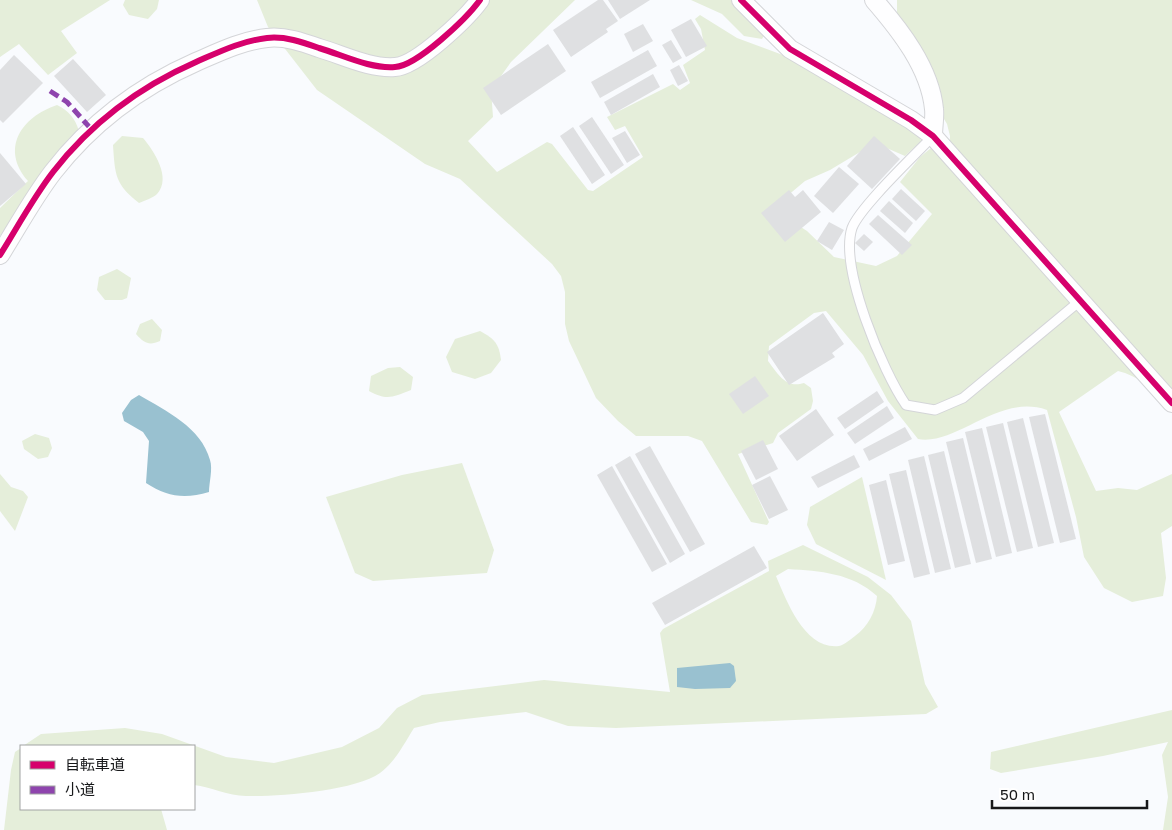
<svg xmlns="http://www.w3.org/2000/svg" width="1172" height="830" font-family="'Golos Text','Noto Sans JP',sans-serif">
<style>
.green{fill:#e5eeda;fill-rule:evenodd}
.water{fill:#99c1d0}
.building{fill:#dfe0e2}
.lines{fill:none;stroke-linecap:round;stroke-linejoin:round}
.lane-casing{stroke:#d4d5d8;stroke-width:11}
.street-casing{stroke:#d4d5d8;stroke-width:20}
.lane{stroke:#fefeff;stroke-width:9}
.street{stroke:#fefeff;stroke-width:18}
.quiet{stroke:#8e44ad;stroke-width:5;stroke-dasharray:10 5;stroke-linecap:butt}
.cycleway-casing{stroke:#fff;stroke-width:9}
.cycleway{stroke:#d6006c;stroke-width:6}
</style>
<rect width="100%" height="100%" fill="#f9fbfe"/>
<g class="green">
<polygon points="0,0 110,0 61,31 77,53 48,75 19,44 0,57"/>
<polygon points="125,0 159,0 157,9 148,19 129,15 123,5"/>
<path d="M 257,0 L 575,0 L 511,62 L 491,90 L 493,117 L 468,141 L 497,172 L 547,142 L 552,144 L 588,190 L 593,191 L 643,157 L 625,126 L 615,130 L 607,117 L 673,84 L 680,90 L 690,83 L 683,65 L 705,50 L 701,29 L 695,19 L 700,15 L 737,38 L 799,61 L 903,120 L 920,136 L 921,141 L 905,156 L 875,143 L 830,170 L 805,181 L 780,202 L 782,215 L 807,231 L 834,257 L 876,266 L 897,256 L 932,214 L 900,182 L 920,157 L 931,148 L 938,149 L 949,160 L 950,136 L 947,124 L 931,97 L 897,19 L 897,0 L 1172,0 L 1172,399 C 1154,391 1137,375 1118,371 L 1059,412 L 1096,491 L 1118,488 L 1137,490 L 1172,474 L 1172,526 L 1161,533 L 1166,578 L 1163,596 L 1132,602 L 1104,588 L 1084,557 L 1076,517 L 1047,410 C 998,393 957,446 918,439 L 888,401 L 863,355 L 826,311 L 814,313 L 769,346 L 768,361 C 778,374 786,389 804,383 L 811,388 L 813,401 L 811,409 L 778,433 L 773,443 L 738,454 L 769,522 L 767,525 L 751,522 L 702,441 L 688,436 L 636,436 L 618,421 L 596,398 L 569,341 L 565,324 L 565,292 L 561,276 L 552,264 L 460,179 L 425,164 L 317,90 L 268,27 Z"/>
<polygon points="691,0 732,0 765,34 762,39 744,36 722,14"/>
<path d="M 57,105 C 69,111 75,118 79,131 L 0,236 L 0,208 L 28,181 C 0,149 21,117 57,105 Z"/>
<path d="M 122,136 L 143,138 C 154,151 172,178 157,194 C 153,198 144,201 139,203 C 115,184 115,175 113,145 Z"/>
<polygon points="117,269 131,278 127,298 122,300 105,300 97,290 99,277"/>
<path d="M 152,319 L 162,330 L 160,341 C 149,346 144,343 136,334 L 140,324 Z"/>
<path d="M 480,331 C 495,339 499,344 501,360 L 491,373 L 475,379 L 452,372 L 446,357 L 455,339 Z"/>
<path d="M 400,367 L 413,377 L 411,390 C 393,397 387,401 369,391 L 371,376 L 388,368 Z"/>
<polygon points="35,434 49,438 52,448 48,457 38,459 24,449 22,441"/>
<polygon points="462,463 494,550 487,573 373,581 355,573 326,497 402,475"/>
<polygon points="0,474 11,487 23,491 28,497 15,531 0,511"/>
<polygon points="862,477 886,580 816,544 807,525 810,507"/>
<path d="M 803,545 L 868,577 L 891,595 L 911,621 L 925,684 L 938,707 L 926,714 L 616,728 L 568,726 L 526,712 L 440,722 L 414,728 C 404,744 395,762 380,773 C 355,791 277,797 246,796 C 228,796 211,787 194,785 L 194,746 L 23,746 L 41,734 L 125,728 L 162,734 L 226,757 L 274,763 L 342,747 L 379,728 L 397,708 L 422,695 L 544,680 L 670,692 L 660,633 L 663,629 L 769,571 L 768,561 ZM 788,569 C 820,571 852,573 877,596 C 876,611 868,627 855,636 C 851,639 844,645 839,646 C 805,650 787,602 776,576 Z"/>
<polygon points="1172,710 1172,830 1163,830 1168,797 1162,755 1168,742 1103,756 1001,773 990,769 991,752"/>
<polygon points="21,748 21,809 161,809 167,830 4,830 11,770 15,752"/>
</g>
<g class="water">
<path d="M 139,395 C 166,411 201,427 210,460 C 213,469 209,483 209,492 C 185,499 167,497 146,483 L 149,441 L 143,432 L 124,421 L 122,413 L 131,400 Z"/>
<polygon points="730,663 734,666 736,681 730,688 695,689 677,687 677,668"/>
</g>
<g class="building">
<polygon points="598,0 603,0 618,21 606,29 608,32 571,57 553,30"/>
<polygon points="608,0 650,0 620,19"/>
<polygon points="691,19 707,46 686,57 671,30"/>
<polygon points="643,24 653,41 633,52 624,34"/>
<polygon points="671,40 682,58 673,63 662,45"/>
<polygon points="548,44 566,71 501,115 483,88"/>
<polygon points="648,50 657,66 600,98 591,82"/>
<polygon points="14,55 43,83 3,123 0,120 0,70"/>
<polygon points="73,59 106,95 87,112 54,76"/>
<polygon points="679,65 688,81 678,86 670,70"/>
<polygon points="653,74 660,87 611,115 604,102"/>
<polygon points="592,117 624,165 611,174 579,126"/>
<polygon points="573,127 605,175 592,184 560,136"/>
<polygon points="625,131 640,155 627,163 612,138"/>
<polygon points="874,136 900,159 872,189 847,166"/>
<polygon points="0,153 26,184 0,206"/>
<polygon points="839,167 859,184 833,213 814,196"/>
<polygon points="901,189 925,211 916,221 892,199"/>
<polygon points="789,190 795,197 803,190 821,212 785,242 761,213"/>
<polygon points="889,201 913,223 905,233 880,211"/>
<polygon points="878,215 912,245 902,255 869,224"/>
<polygon points="829,222 844,230 832,250 817,241"/>
<polygon points="864,234 873,242 864,251 855,243"/>
<polygon points="823,313 844,344 832,353 835,357 789,385 767,352"/>
<polygon points="755,376 769,396 743,414 729,394"/>
<polygon points="877,391 884,402 845,429 837,418"/>
<polygon points="887,406 894,418 855,444 847,433"/>
<polygon points="816,409 834,435 797,461 779,436"/>
<polygon points="1045,414 1076,539 1060,543 1029,417"/>
<polygon points="1023,418 1054,543 1038,547 1007,422"/>
<polygon points="1003,423 1033,548 1017,552 986,427"/>
<polygon points="905,427 912,439 869,461 863,449"/>
<polygon points="982,428 1012,553 996,557 965,432"/>
<polygon points="963,438 992,559 976,563 946,442"/>
<polygon points="763,440 778,469 756,480 741,451"/>
<polygon points="650,446 705,544 690,552 635,454"/>
<polygon points="944,451 971,564 955,568 928,455"/>
<polygon points="854,455 860,467 818,488 811,477"/>
<polygon points="630,456 685,554 670,563 615,465"/>
<polygon points="924,456 951,569 935,573 908,460"/>
<polygon points="612,466 667,564 652,572 597,475"/>
<polygon points="906,470 930,574 914,578 889,474"/>
<polygon points="770,476 788,510 769,519 752,485"/>
<polygon points="886,480 905,561 888,565 869,485"/>
<polygon points="754,546 767,568 665,625 652,603"/>
</g>
<g class="lines">
<defs>
<path id="lane" d="M 933,136 C 915,155 860,207 852,228 C 839,268 883,372 906,405 L 935,410 L 963,398 L 1081,300"/>
<g id="street">
<polyline points="741,0 790,49 911,120 933,136 1172,403"/>
<path d="M 874,0 C 900,30 930,68 934,109 C 935,117 933,127 933,136"/>
<path d="M 0,255 C 17,228 33,198 53,172 C 91,123 139,87 196,62 C 219,52 241,41 267,38 C 285,36 302,42 319,48 C 343,55 370,69 395,67 C 417,66 467,18 480,0"/>
</g>
</defs>
<use href="#lane" class="lane-casing"/>
<use href="#street" class="street-casing"/>
<use href="#lane" class="lane"/>
<use href="#street" class="street"/>
<polyline class="quiet" points="50,91 67,102 92,130"/>
<defs>
<g id="cycleway">
<polyline points="741,0 790,49 911,120 933,136 1172,403"/>
<path d="M 0,255 C 17,228 33,198 53,172 C 91,123 139,87 196,62 C 219,52 241,41 267,38 C 285,36 302,42 319,48 C 343,55 370,69 395,67 C 417,66 467,18 480,0"/>
</g>
</defs>
<use href="#cycleway" class="cycleway-casing"/>
<use href="#cycleway" class="cycleway"/>
</g>
<rect x="20" y="745" width="175" height="65" fill="#ffffff" stroke="#a2a3a3"/>
<rect x="30" y="761" width="25" height="8" fill="#d6006c" stroke="#a2a3a3"/>
<text x="65" y="770" font-size="15" fill="#17181a">自転車道</text>
<rect x="30" y="786" width="25" height="8" fill="#8e44ad" stroke="#a2a3a3"/>
<text x="65" y="795" font-size="15" fill="#17181a">小道</text>
<path d="M992 800v8h155v-8" fill="none" stroke="#17181a" stroke-width="2.5"/>
<text x="1000" y="800" font-size="15" fill="#17181a" stroke="#ffffff" stroke-width="4" paint-order="stroke">50 m</text>
</svg>
